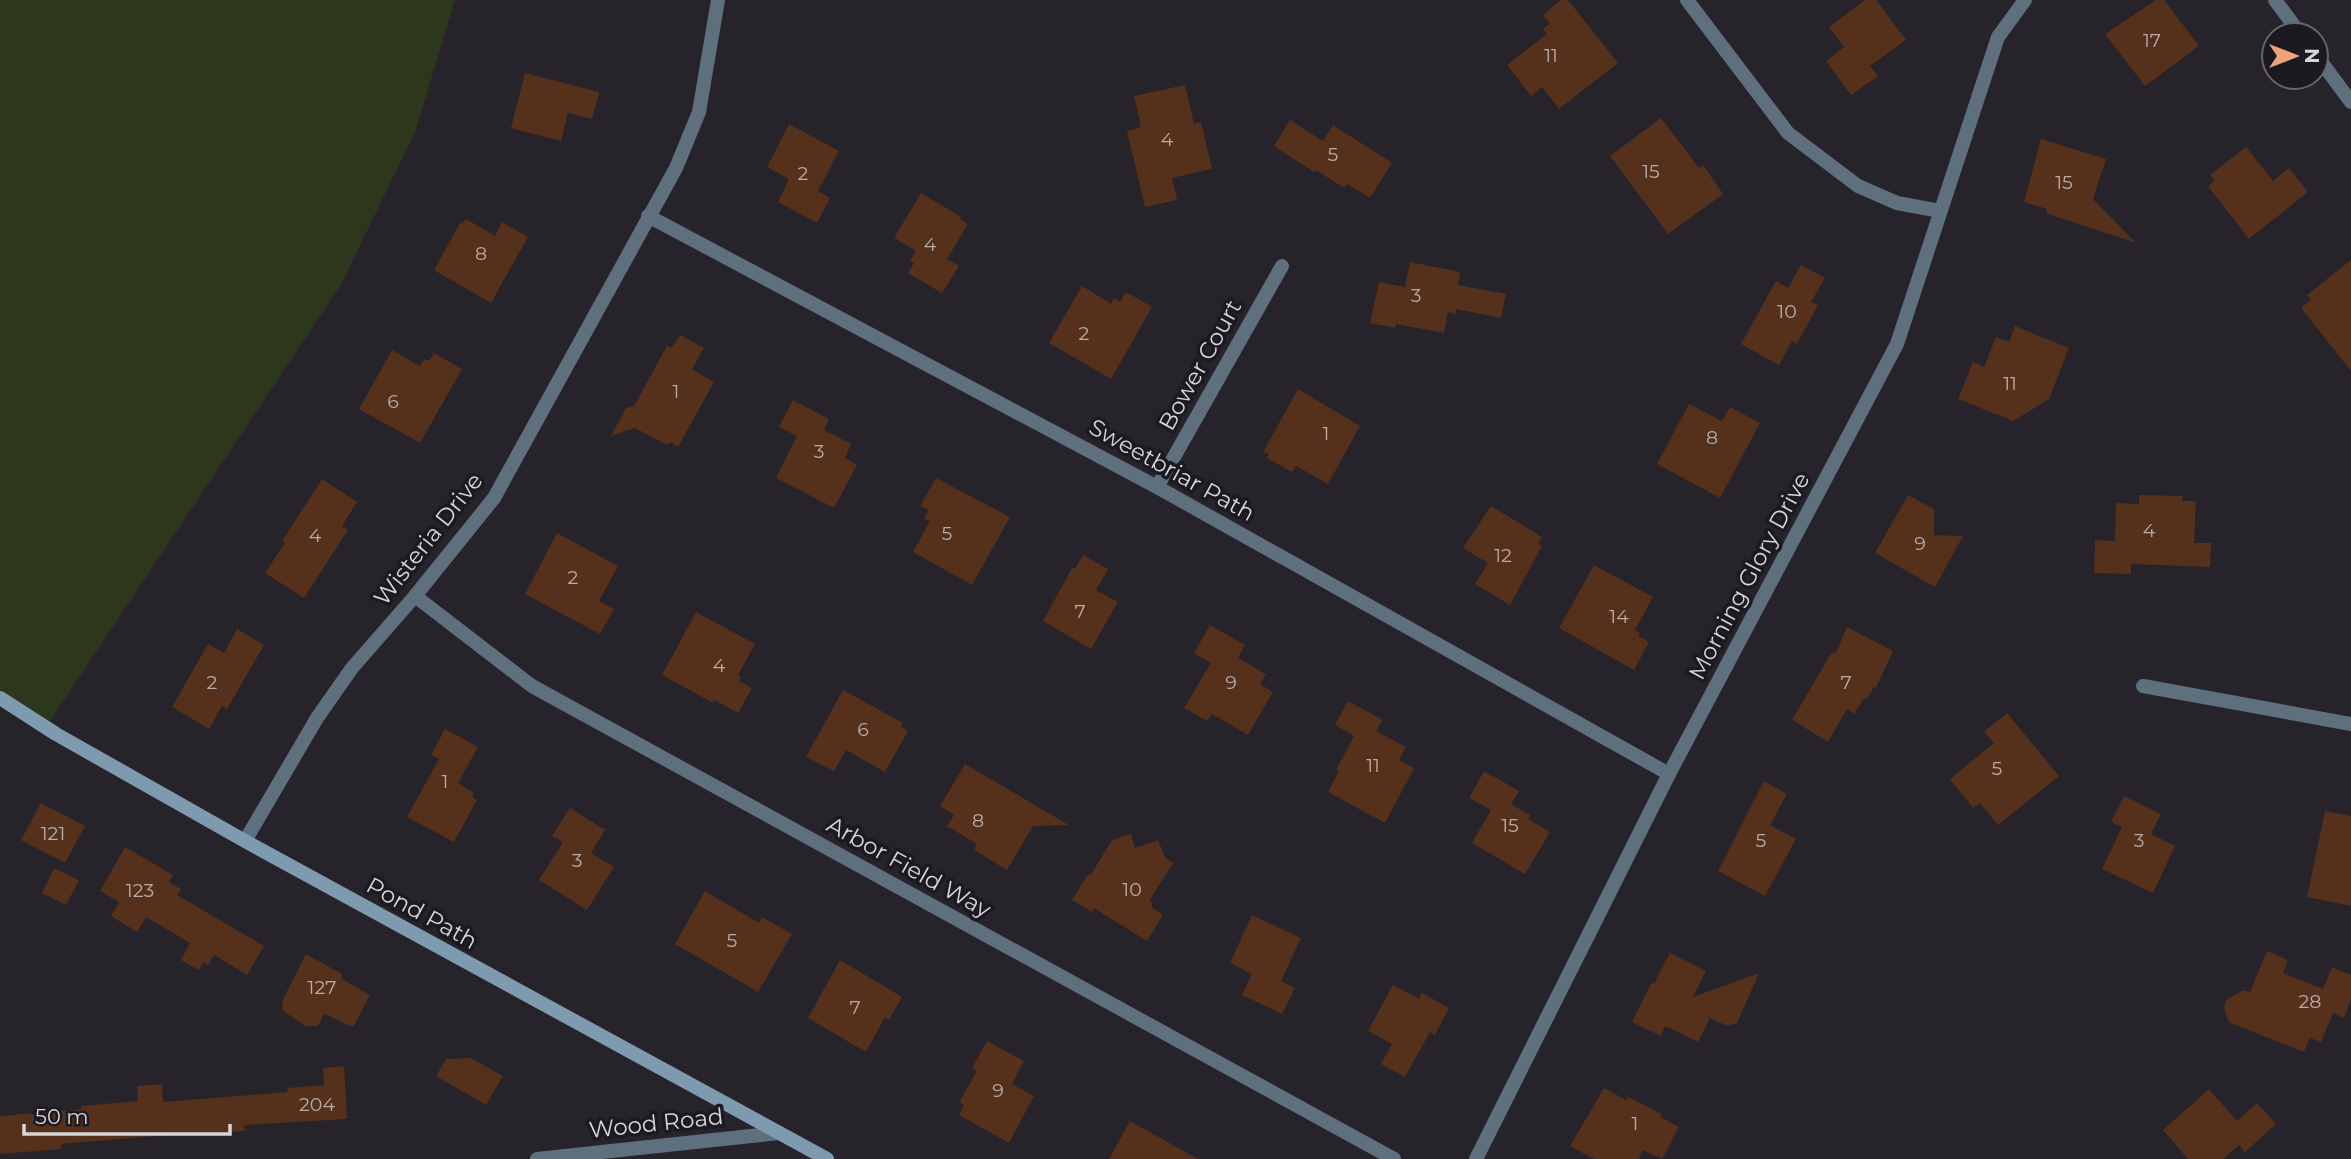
<svg xmlns="http://www.w3.org/2000/svg" width="2351" height="1159" font-family="Montserrat,sans-serif">
<style>
.green{fill:#2d371b}
.building{fill:#55301a}
.lines{fill:none;stroke-linecap:round;stroke-linejoin:round}
.street{stroke:#5e707d;stroke-width:14}
.secondary{stroke:#7e9aaf;stroke-width:14}
.labels{text-anchor:middle;dominant-baseline:central;stroke-width:7;stroke-linejoin:round;paint-order:stroke}
.number-label{font-size:19px;fill:#b6acaa}
.street-label{font-size:23px;fill:#d6d5da;stroke:#1c1a21}
</style>
<rect width="100%" height="100%" fill="#26232b"/>
<polygon class="green" points="0,0 455,0 415,132 341,285 50,721 0,691"/>
<g class="building">
<polygon points="1561,0 1568,0 1618,63 1559,109 1542,87 1531,96 1507,65 1547,34 1543,29 1550,23 1543,15"/>
<polygon points="1865,0 1876,0 1906,40 1870,66 1878,76 1851,95 1826,61 1844,47 1829,27"/>
<polygon points="2156,0 2164,0 2199,46 2145,86 2105,34"/>
<polygon points="525,73 599,92 592,119 568,113 561,141 511,128"/>
<polygon points="1185,85 1194,124 1201,122 1212,169 1172,178 1177,200 1145,207 1127,131 1141,127 1134,96"/>
<polygon points="1661,118 1699,168 1703,165 1723,194 1668,234 1610,156"/>
<polygon points="1290,120 1323,141 1333,125 1392,163 1370,198 1347,184 1344,188 1316,170 1314,172 1274,146"/>
<polygon points="789,124 839,151 818,191 830,198 817,223 778,202 789,179 767,167"/>
<polygon points="2041,139 2106,159 2093,199 2136,243 2060,218 2046,213 2047,209 2024,202"/>
<polygon points="2246,147 2273,181 2289,168 2308,192 2249,239 2208,186 2215,181 2210,175"/>
<polygon points="921,193 961,217 960,219 968,224 947,259 959,266 942,293 908,273 914,263 910,261 916,251 894,238"/>
<polygon points="466,219 495,236 502,222 528,237 491,303 434,270 460,223 462,224"/>
<polygon points="2351,260 2351,371 2301,308 2311,300 2307,295"/>
<polygon points="1410,262 1460,272 1458,285 1506,294 1501,318 1456,309 1455,314 1448,312 1444,333 1396,324 1395,328 1370,323 1379,282 1405,287"/>
<polygon points="1801,265 1825,278 1811,302 1818,305 1797,344 1792,341 1779,365 1741,344 1776,281 1788,288"/>
<polygon points="1082,286 1111,304 1114,298 1120,302 1126,292 1152,307 1111,379 1049,343"/>
<polygon points="2015,326 2069,348 2049,399 2013,421 1958,399 1973,362 1984,367 1996,337 2009,342"/>
<polygon points="680,335 704,348 692,369 714,382 678,447 670,442 667,445 635,428 611,436 626,408 634,406 667,346 671,348"/>
<polygon points="392,350 420,366 424,359 429,361 434,353 462,369 420,443 359,409"/>
<polygon points="1298,389 1360,426 1328,484 1296,466 1292,472 1267,458 1269,454 1263,452"/>
<polygon points="793,400 829,419 824,430 851,444 845,458 857,465 834,508 776,478 797,436 779,427"/>
<polygon points="1689,404 1722,421 1730,407 1760,423 1720,498 1657,464"/>
<polygon points="936,478 1010,517 972,585 913,552 930,521 924,519 929,510 920,506"/>
<polygon points="322,479 357,502 342,526 348,530 304,598 265,573 285,543 282,541"/>
<polygon points="1908,495 1934,509 1934,535 1963,536 1935,587 1875,553"/>
<polygon points="2139,495 2183,496 2182,501 2196,501 2194,543 2211,543 2210,567 2131,564 2131,574 2094,573 2095,540 2115,541 2116,503 2139,504"/>
<polygon points="1491,506 1542,537 1538,544 1542,546 1510,605 1475,584 1488,563 1463,548"/>
<polygon points="557,533 618,566 599,601 614,609 600,634 525,594"/>
<polygon points="1083,555 1108,569 1096,590 1118,602 1091,649 1043,621 1072,568 1075,569"/>
<polygon points="1594,565 1653,597 1635,630 1640,633 1638,636 1649,642 1634,670 1559,628"/>
<polygon points="696,612 755,644 738,675 741,678 739,681 752,688 738,713 714,700 713,703 662,675"/>
<polygon points="1210,625 1245,645 1238,658 1266,674 1260,684 1273,692 1248,735 1212,714 1207,721 1184,708 1211,663 1194,653"/>
<polygon points="1847,627 1893,651 1876,688 1874,687 1866,700 1864,698 1854,714 1847,709 1828,742 1792,720 1832,652 1836,653"/>
<polygon points="237,629 264,645 227,709 222,706 209,729 172,707 208,644 224,653"/>
<polygon points="843,690 903,723 901,727 908,731 885,772 846,750 834,771 806,757"/>
<polygon points="1348,701 1383,720 1376,731 1406,747 1399,760 1414,768 1385,823 1328,792 1339,771 1336,770 1354,736 1335,725"/>
<polygon points="2007,713 2059,776 1998,825 1980,803 1973,808 1950,779 1994,743 1984,732"/>
<polygon points="445,729 478,747 458,783 474,793 472,797 477,800 454,842 407,817 439,759 431,755"/>
<polygon points="965,764 1069,825 1033,826 1007,870 974,850 977,844 947,826 954,815 940,806"/>
<polygon points="1484,771 1519,791 1511,804 1530,815 1528,819 1550,832 1525,874 1472,843 1491,810 1469,798"/>
<polygon points="1764,781 1787,794 1770,825 1796,839 1765,896 1718,871"/>
<polygon points="2124,796 2161,814 2151,834 2175,846 2153,893 2102,869 2122,827 2111,822"/>
<polygon points="41,803 85,826 65,863 21,840"/>
<polygon points="570,808 605,830 591,853 614,867 587,910 539,880 563,842 552,836"/>
<polygon points="2325,811 2351,816 2351,906 2307,897"/>
<polygon points="1131,834 1135,848 1158,840 1165,857 1173,863 1149,901 1153,903 1151,907 1163,915 1147,941 1094,908 1092,912 1072,900 1088,874 1090,876 1112,840"/>
<polygon points="125,847 173,875 169,882 181,889 177,895 264,946 247,975 214,955 208,965 203,962 199,970 181,960 190,943 146,917 137,932 111,916 119,902 100,891"/>
<polygon points="54,868 79,880 66,905 42,893"/>
<polygon points="705,891 759,923 762,917 792,934 758,992 675,944"/>
<polygon points="1252,915 1301,938 1281,981 1295,988 1282,1014 1242,995 1252,974 1230,963"/>
<polygon points="2267,951 2288,960 2283,973 2323,989 2332,967 2351,975 2351,999 2344,1018 2333,1013 2321,1042 2310,1038 2304,1052 2230,1023 2226,1016 2224,1006 2227,999 2244,990 2250,992"/>
<polygon points="1670,953 1706,971 1693,997 1759,973 1737,1023 1727,1026 1710,1018 1698,1042 1665,1026 1661,1036 1632,1022 1652,982 1654,984"/>
<polygon points="306,954 342,974 342,979 370,995 353,1027 324,1014 318,1026 305,1026 282,1010 283,999"/>
<polygon points="840,960 902,997 889,1020 885,1017 866,1052 808,1018"/>
<polygon points="1393,985 1419,999 1422,993 1449,1008 1435,1035 1430,1032 1405,1077 1381,1064 1392,1044 1368,1031"/>
<polygon points="987,1041 1024,1061 1012,1084 1034,1096 1009,1143 959,1115 964,1105 959,1102 977,1071 972,1068"/>
<polygon points="471,1058 503,1076 486,1105 436,1076 446,1059"/>
<polygon points="344,1066 347,1119 244,1125 245,1131 191,1135 190,1133 61,1144 61,1149 0,1154 0,1116 81,1109 81,1106 138,1101 137,1086 162,1084 163,1102 288,1092 287,1088 324,1085 323,1068"/>
<polygon points="1604,1088 1626,1100 1628,1097 1662,1114 1660,1117 1679,1127 1662,1159 1643,1150 1639,1159 1594,1159 1570,1146"/>
<polygon points="2209,1089 2237,1121 2257,1103 2276,1124 2245,1152 2239,1145 2223,1159 2188,1159 2163,1130"/>
<polygon points="1130,1121 1198,1159 1109,1159"/>
</g>
<g class="lines">
<g class="street">
<polyline points="1687,0 1788,133 1858,186 1897,203 1940,211"/>
<polyline points="2275,0 2301,35"/>
<polyline points="2316,55 2351,102"/>
<polyline points="648,216 1157,487 1669,774"/>
<polyline points="1157,487 1282,266"/>
<polyline points="415,596 532,686 1394,1159"/>
<polyline points="2143,686 2351,724"/>
<polyline points="245,841 317,718 352,668 415,596 494,498 676,168 699,112 718,0"/>
<polyline points="537,1159 779,1133"/>
<polyline points="1476,1159 1669,774 1897,344 1998,37 2025,0"/>
</g>
<polyline class="secondary" points="0,698 56,734 245,841 827,1159"/>
</g>
<g class="labels">
<g class="number-label">
<text x="2152" y="40">17</text>
<text x="1551" y="55">11</text>
<text x="1167" y="139">4</text>
<text x="1333" y="154">5</text>
<text x="1651" y="171">15</text>
<text x="803" y="173">2</text>
<text x="2064" y="182">15</text>
<text x="930" y="244">4</text>
<text x="481" y="253">8</text>
<text x="1416" y="295">3</text>
<text x="1787" y="311">10</text>
<text x="1084" y="333">2</text>
<text x="2010" y="383">11</text>
<text x="676" y="391">1</text>
<text x="393" y="401">6</text>
<text x="1326" y="433">1</text>
<text x="1712" y="437">8</text>
<text x="819" y="451">3</text>
<text x="2149" y="530">4</text>
<text x="947" y="533">5</text>
<text x="315" y="535">4</text>
<text x="1920" y="543">9</text>
<text x="1503" y="555">12</text>
<text x="573" y="577">2</text>
<text x="1080" y="611">7</text>
<text x="1619" y="616">14</text>
<text x="719" y="665">4</text>
<text x="212" y="682">2</text>
<text x="1231" y="682">9</text>
<text x="1846" y="682">7</text>
<text x="863" y="729">6</text>
<text x="1373" y="765">11</text>
<text x="1997" y="768">5</text>
<text x="445" y="781">1</text>
<text x="978" y="820">8</text>
<text x="1510" y="825">15</text>
<text x="53" y="833">121</text>
<text x="1761" y="840">5</text>
<text x="2139" y="840">3</text>
<text x="577" y="860">3</text>
<text x="1132" y="889">10</text>
<text x="140" y="890">123</text>
<text x="732" y="940">5</text>
<text x="322" y="987">127</text>
<text x="2310" y="1001">28</text>
<text x="855" y="1007">7</text>
<text x="998" y="1090">9</text>
<text x="317" y="1104">204</text>
<text x="1635" y="1123">1</text>
</g>
<g class="street-label">
<text transform="translate(1200 365) rotate(-61)">Bower Court</text>
<text transform="translate(1172 470) rotate(29)">Sweetbriar Path</text>
<text transform="translate(428 539) rotate(-52)">Wisteria Drive</text>
<text transform="translate(1749 576) rotate(-62)">Morning Glory Drive</text>
<text transform="translate(909 867) rotate(29)">Arbor Field Way</text>
<text transform="translate(422 913) rotate(29)">Pond Path</text>
<text transform="translate(656 1123) rotate(-6)">Wood Road</text>
</g>
</g>
<g transform="translate(2295 56) rotate(90)"><circle r="33" fill="#1c1a21" stroke="#66656b" stroke-width="2"/>
<path d="M0-5L12 26L0 18L-12 26Z" fill="#f0a278"/>
<text y="-10" font-size="19" font-weight="bold" text-anchor="middle" fill="#d6d5da">N</text>
</g>
<path d="M24 1124v10h206v-10" fill="none" stroke="#d6d5da" stroke-width="3.5"/>
<text x="35" y="1124" font-size="21" fill="#d6d5da" stroke="#1c1a21" stroke-width="5" paint-order="stroke">50 m</text>
</svg>
